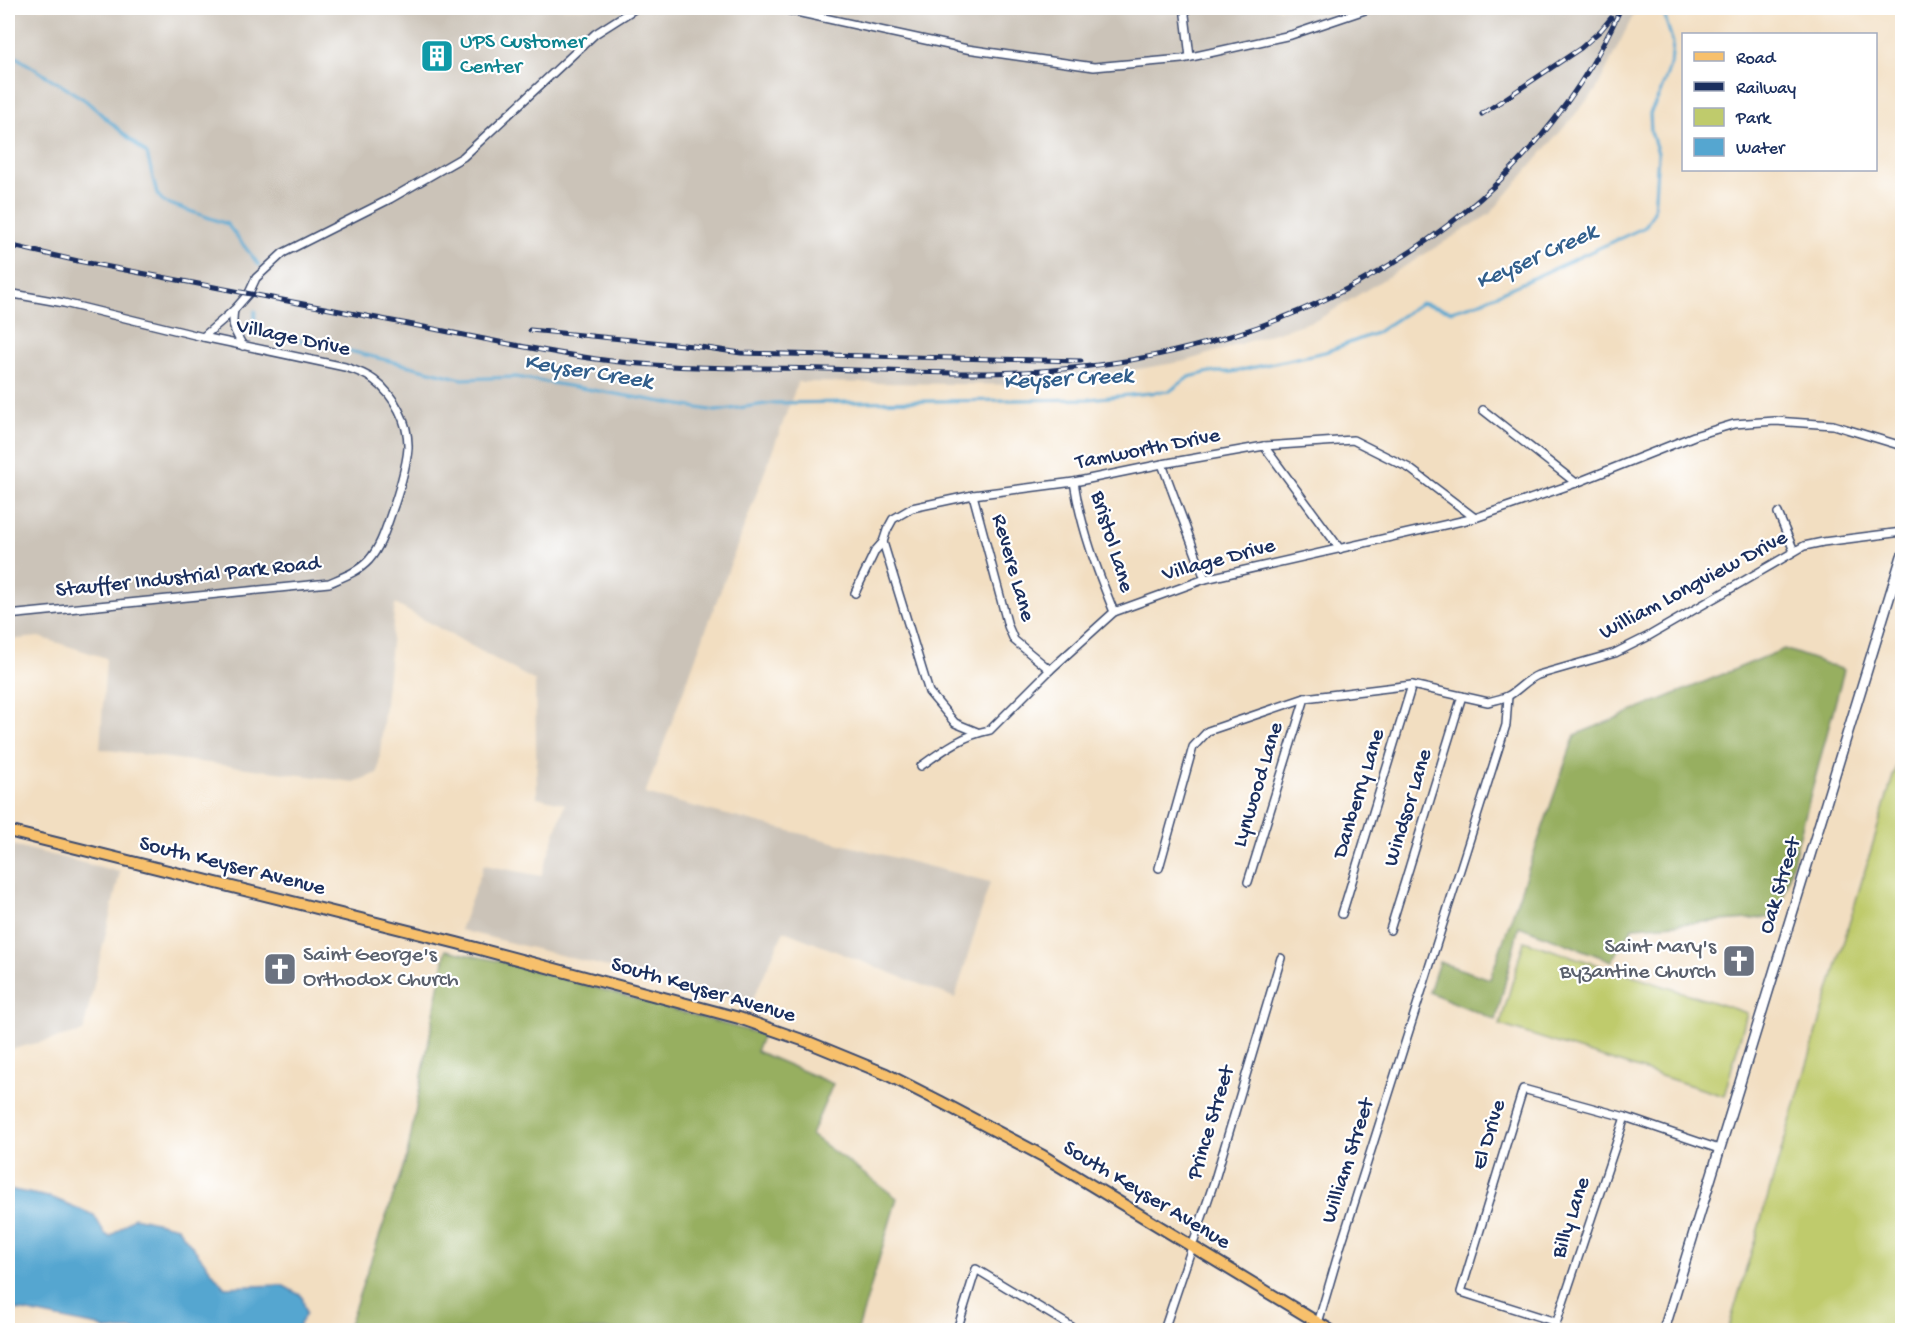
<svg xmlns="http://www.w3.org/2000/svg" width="1910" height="1338" font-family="'Gochi Hand',sans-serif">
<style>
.industrial{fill:#cbc3b8}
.green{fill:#bfcb6c;stroke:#6d7d65;stroke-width:1.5}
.forest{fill:#97af60;stroke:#596f5f;stroke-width:1.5}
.water{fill:#55a6d0;stroke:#386a97;stroke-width:1.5}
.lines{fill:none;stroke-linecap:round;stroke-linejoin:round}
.stream{stroke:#55a6d0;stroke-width:3}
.minor-casing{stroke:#3b496d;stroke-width:10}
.tertiary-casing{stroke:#3b496d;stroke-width:12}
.primary-casing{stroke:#3b496d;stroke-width:14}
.minor{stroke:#fff;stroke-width:7}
.tertiary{stroke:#fff;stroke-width:9}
.primary{stroke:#f7c06c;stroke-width:10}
.rail-casing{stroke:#1b2f5e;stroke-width:5}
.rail{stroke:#fff;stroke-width:3;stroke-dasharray:9;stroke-linecap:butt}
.labels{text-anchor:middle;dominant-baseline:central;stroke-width:4.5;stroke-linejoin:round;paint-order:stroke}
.culture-label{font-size:22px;fill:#0d838f;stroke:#fff;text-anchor:start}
.street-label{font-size:22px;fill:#1b2f5e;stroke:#fff}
.worship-label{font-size:22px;fill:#5b616d;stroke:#fff;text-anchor:end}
.water-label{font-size:24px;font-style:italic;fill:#325f8c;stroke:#fff}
</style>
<rect width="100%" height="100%" fill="#fff"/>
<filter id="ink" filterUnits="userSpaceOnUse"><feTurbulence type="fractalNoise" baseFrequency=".0167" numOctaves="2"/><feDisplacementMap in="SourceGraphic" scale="12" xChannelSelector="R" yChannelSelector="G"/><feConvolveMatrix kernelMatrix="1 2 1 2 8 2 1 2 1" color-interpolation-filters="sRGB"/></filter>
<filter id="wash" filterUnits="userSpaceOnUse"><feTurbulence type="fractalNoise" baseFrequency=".008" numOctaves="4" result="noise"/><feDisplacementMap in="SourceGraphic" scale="24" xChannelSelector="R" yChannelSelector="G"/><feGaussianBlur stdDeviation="1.35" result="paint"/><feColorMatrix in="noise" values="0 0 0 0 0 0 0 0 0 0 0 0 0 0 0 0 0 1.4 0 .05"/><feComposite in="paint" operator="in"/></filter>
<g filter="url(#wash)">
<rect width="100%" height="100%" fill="#f2dec1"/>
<g class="industrial">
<polygon points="8,8 1637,8 1596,90 1490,214 1319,319 1186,361 1045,385 798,382 645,794 990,882 955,998 784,931 751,1003 460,930 484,865 541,876 565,804 537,797 535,681 395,604 378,773 354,782 100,749 106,658 39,637 8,640"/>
<polygon points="8,844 120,872 83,1032 8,1050"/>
</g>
<g class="green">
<polygon points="1902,746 1902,1330 1728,1330"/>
<polygon points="1524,941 1747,1013 1724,1096 1500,1025"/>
</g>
<g class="forest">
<polygon points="1784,649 1844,670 1778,917 1633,927 1612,961 1519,926 1496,1020 1429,992 1439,962 1490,979 1575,735"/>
<polygon points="446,950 508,963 763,1035 756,1051 833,1084 811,1135 897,1198 858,1330 347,1330 407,1156"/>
</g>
<polygon class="water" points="8,1189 53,1198 94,1215 105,1234 110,1237 134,1217 177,1227 224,1287 282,1285 302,1296 306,1313 297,1330 107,1330 98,1326 8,1308"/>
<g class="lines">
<g class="stream">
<polyline points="8,52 85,100 147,154 157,194 164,202 227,224 259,265"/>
<polyline points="255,311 254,331 338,348 462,379 516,377 716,411 773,403 1089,399 1170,391 1189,377 1210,372 1232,372 1325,352 1376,333 1421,303 1451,311 1478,303 1645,227 1654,211 1658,153 1651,132 1650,113 1659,96 1671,64 1673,43 1662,8"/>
</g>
</g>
</g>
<g filter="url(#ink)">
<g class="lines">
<defs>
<g id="minor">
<polyline points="778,8 967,49 1094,67 1182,59 1291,35 1371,8"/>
<polyline points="1186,8 1185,15 1190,57"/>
<path d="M 8,293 L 64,303 L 203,337 L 345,367 C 355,370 366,374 374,380 C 394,395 409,423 408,448 C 407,464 398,495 392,511 C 386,528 381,546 369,560 C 358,572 343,577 329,583 L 8,615"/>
<path d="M 234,310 C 231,327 235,332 243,346"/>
<polyline points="203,337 234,310 249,293 256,278 283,253 390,199 463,157 595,34 636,8"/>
<polyline points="1483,410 1576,483"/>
<polyline points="1264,446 1340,549"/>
<polyline points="1162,464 1205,579"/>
<path d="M 1074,482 C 1081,528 1097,570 1114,612"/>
<polyline points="973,495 1008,626 1014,640 1050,670"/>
<polyline points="1778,513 1794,551"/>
<polyline points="883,542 929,692 955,723 977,732"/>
<polyline points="855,593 875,551 883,542 887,530 893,519 912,508 973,495 1074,482 1162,464 1264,446 1353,440 1409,468 1475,518"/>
<path d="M 921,766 C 942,751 963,735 990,730 L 1050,670 L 1114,612 L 1205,579 L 1475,518 L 1576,483 L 1694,436 L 1734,424 L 1775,421 L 1833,425 L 1902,446"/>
<path d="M 1159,868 L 1193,747 L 1208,731 L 1305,698 L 1412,685 L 1488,702 C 1494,700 1502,699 1508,696 C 1519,690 1526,680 1538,675 L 1615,653 L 1647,637 L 1804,546 L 1823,542 L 1902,532"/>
<polyline points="1248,882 1305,698"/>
<polyline points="1342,914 1412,685"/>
<polyline points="1390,930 1462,696"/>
<polyline points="1556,1322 1461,1292 1523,1089 1625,1117 1719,1149"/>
<polyline points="957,1330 976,1269 1077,1330"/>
<polyline points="1164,1330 1215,1179 1281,958"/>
<polyline points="1316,1330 1340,1248 1506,725 1508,696"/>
<polyline points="1554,1330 1625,1117"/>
</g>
<polyline id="tertiary" points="1664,1330 1902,556"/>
<polyline id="primary" points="8,831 457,943 739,1018 808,1042 886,1074 941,1102 1043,1156 1330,1330"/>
</defs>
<use href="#minor" class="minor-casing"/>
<use href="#tertiary" class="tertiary-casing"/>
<use href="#primary" class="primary-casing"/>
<use href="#minor" class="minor"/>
<use href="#tertiary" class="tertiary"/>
<use href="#primary" class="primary"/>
<defs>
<g id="rail">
<polyline points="1482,114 1581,48 1601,30 1611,18"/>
<path d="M 8,245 L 78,261 C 195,283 312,306 429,328 C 484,339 540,351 596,359 C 672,370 749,367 825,369 C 904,371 985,377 1063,369 C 1296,348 1523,228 1621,8"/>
<polyline points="530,330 693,346 741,353 1081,361"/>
</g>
</defs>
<use href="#rail" class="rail-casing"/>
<use href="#rail" class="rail"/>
</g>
</g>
<defs>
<symbol id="building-square" viewBox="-11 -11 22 22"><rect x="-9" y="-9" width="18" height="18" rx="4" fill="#0f9aa8" stroke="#fff"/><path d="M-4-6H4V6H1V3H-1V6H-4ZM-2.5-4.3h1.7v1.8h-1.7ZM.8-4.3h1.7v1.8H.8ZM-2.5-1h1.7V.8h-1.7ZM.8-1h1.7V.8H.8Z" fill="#fff"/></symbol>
<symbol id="church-square" viewBox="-11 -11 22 22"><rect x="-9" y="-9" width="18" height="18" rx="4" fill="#6b7280" stroke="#fff"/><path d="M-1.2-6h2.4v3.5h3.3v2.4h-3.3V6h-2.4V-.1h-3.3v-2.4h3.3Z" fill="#fff"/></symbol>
</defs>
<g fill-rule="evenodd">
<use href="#building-square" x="418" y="37" width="38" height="38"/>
<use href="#church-square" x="1720" y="942" width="38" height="38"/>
<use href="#church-square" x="261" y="950" width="38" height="38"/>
</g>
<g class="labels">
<g class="culture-label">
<text x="460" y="43">UPS Customer<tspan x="460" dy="25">Center</tspan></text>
</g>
<g class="street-label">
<text transform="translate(293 339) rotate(12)">Village Drive</text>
<text transform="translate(1148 450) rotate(-11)">Tamworth Drive</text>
<text transform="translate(1111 542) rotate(73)">Bristol Lane</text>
<text transform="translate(1219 561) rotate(-15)">Village Drive</text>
<text transform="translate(1012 568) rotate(74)">Revere Lane</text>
<text transform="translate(188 578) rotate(-6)">Stauffer Industrial Park Road</text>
<text transform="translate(1694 586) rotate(-28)">William Longview Drive</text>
<text transform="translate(1259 785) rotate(-73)">Lynwood Lane</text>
<text transform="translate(1360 794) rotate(-73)">Danberry Lane</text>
<text transform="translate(1409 808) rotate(-73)">Windsor Lane</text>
<text transform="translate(232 867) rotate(14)">South Keyser Avenue</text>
<text transform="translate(1781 886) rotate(-73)">Oak Street</text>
<text transform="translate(703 991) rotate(16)">South Keyser Avenue</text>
<text transform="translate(1212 1123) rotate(-73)">Prince Street</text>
<text transform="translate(1490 1135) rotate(-73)">El Drive</text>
<text transform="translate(1349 1161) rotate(-72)">William Street</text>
<text transform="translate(1146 1196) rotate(31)">South Keyser Avenue</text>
<text transform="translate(1572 1218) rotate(-72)">Billy Lane</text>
</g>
<g class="worship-label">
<text x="1716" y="948">Saint Mary's<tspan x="1716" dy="25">Byzantine Church</tspan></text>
<text x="303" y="956" text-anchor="start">Saint George's<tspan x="303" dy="25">Orthodox Church</tspan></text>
</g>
<g class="water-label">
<text transform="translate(1537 258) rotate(-24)">Keyser Creek</text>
<text transform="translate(588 373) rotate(9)">Keyser Creek</text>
<text transform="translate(1068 380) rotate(-3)">Keyser Creek</text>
</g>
</g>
<rect width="1910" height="1338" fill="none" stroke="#fff" stroke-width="30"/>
<rect x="1682" y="33" width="195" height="138" fill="#ffffff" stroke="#a4acbf" stroke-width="1.5"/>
<rect x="1694" y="52" width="30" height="9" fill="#f7c06c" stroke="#a4acbf" stroke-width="1.5"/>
<text x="1736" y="63" font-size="18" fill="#1b2f5e">Road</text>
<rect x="1694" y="82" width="30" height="9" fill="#1b2f5e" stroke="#a4acbf" stroke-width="1.5"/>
<text x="1736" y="93" font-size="18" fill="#1b2f5e">Railway</text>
<rect x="1694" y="108" width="30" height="18" fill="#bfcb6c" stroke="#a4acbf" stroke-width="1.5"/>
<text x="1736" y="123" font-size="18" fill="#1b2f5e">Park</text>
<rect x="1694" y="138" width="30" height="18" fill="#55a6d0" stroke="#a4acbf" stroke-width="1.5"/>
<text x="1736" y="153" font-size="18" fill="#1b2f5e">Water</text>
</svg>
